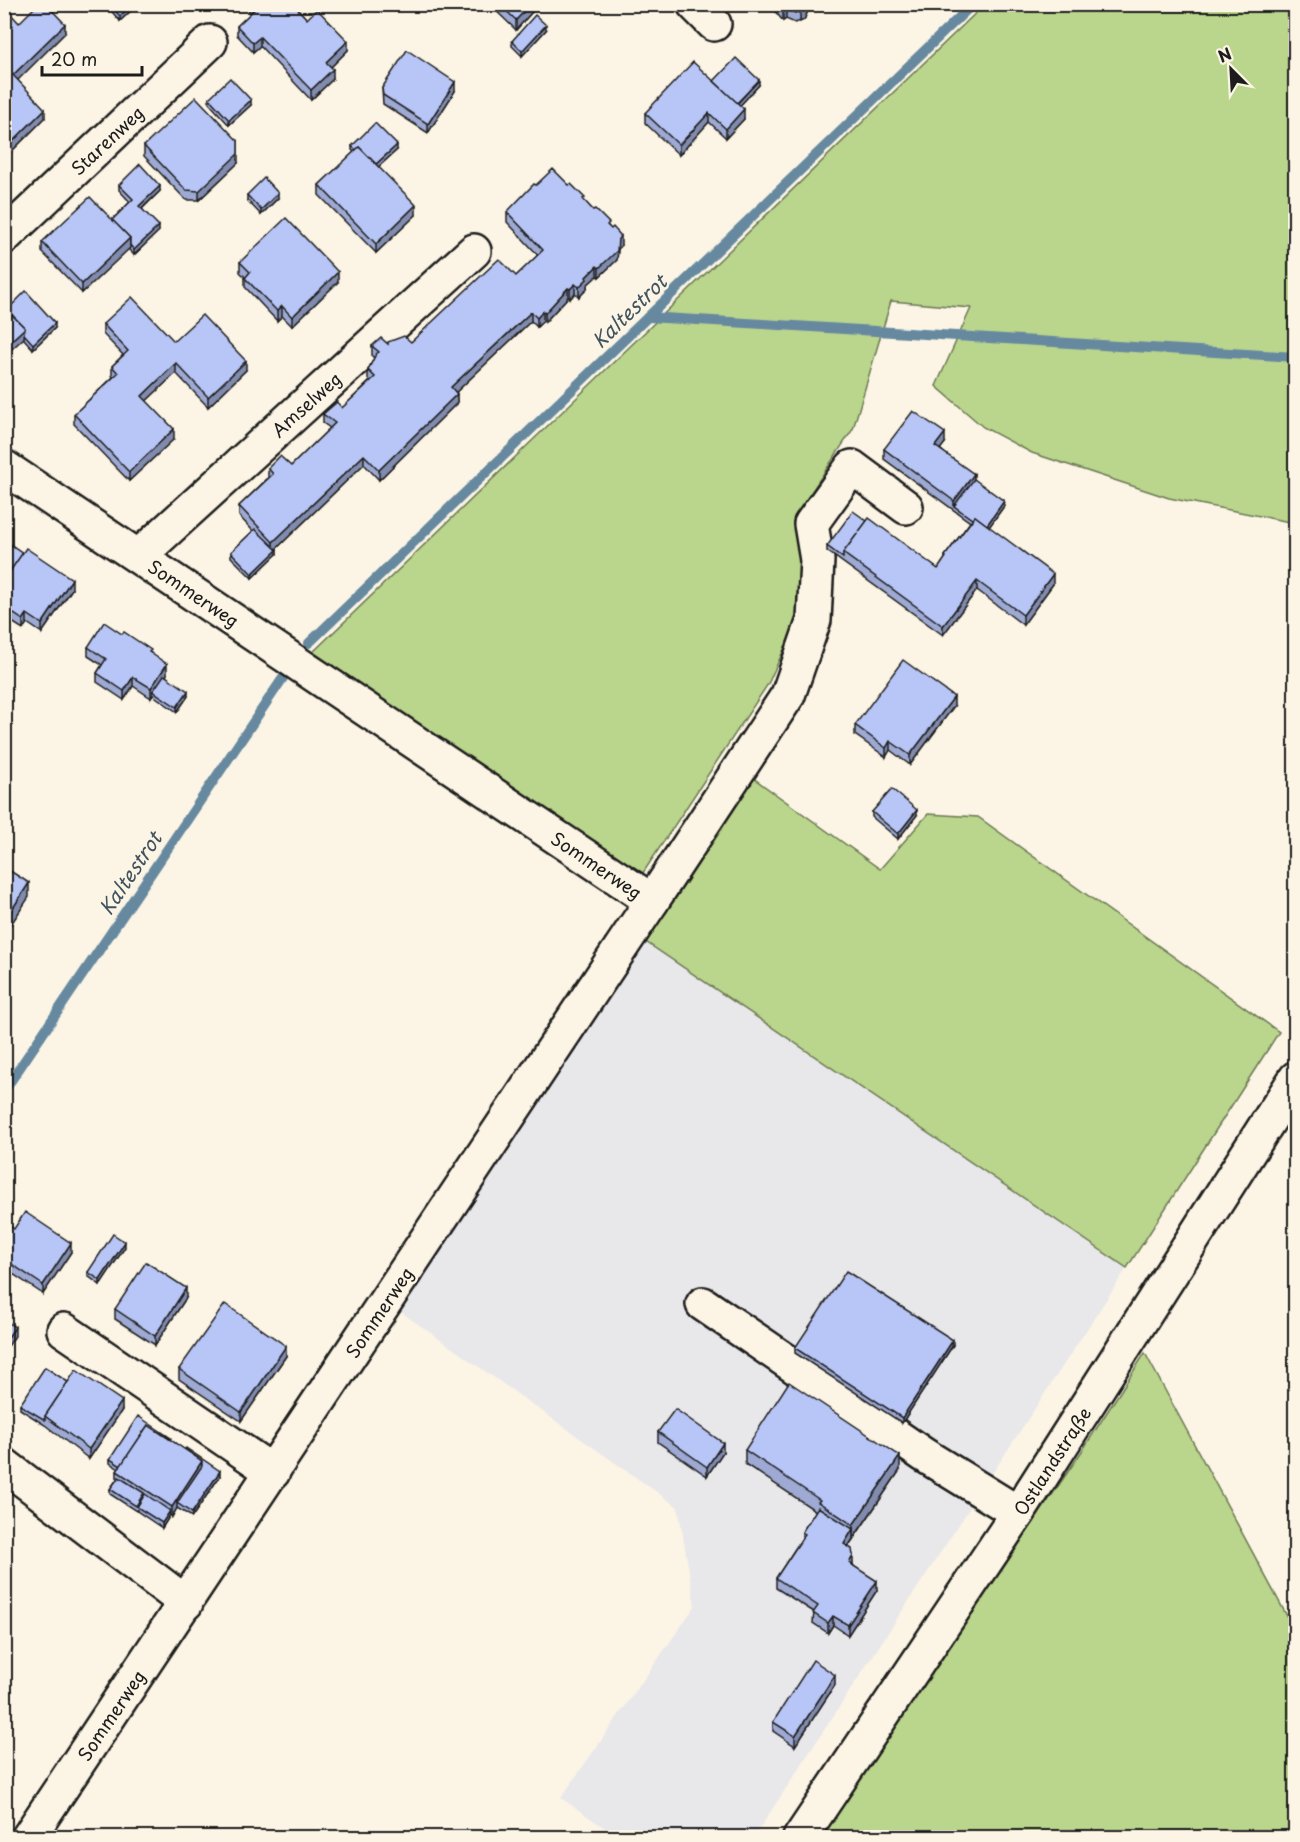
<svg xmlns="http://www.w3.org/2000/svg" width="1300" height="1842" font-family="'Playpen Sans',sans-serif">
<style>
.built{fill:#e8e7ea}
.green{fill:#bad58c;stroke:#6b7854;stroke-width:1.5}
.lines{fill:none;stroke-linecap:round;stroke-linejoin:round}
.stream{stroke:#6689a0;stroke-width:10}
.minor-casing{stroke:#1c1c1c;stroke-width:38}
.major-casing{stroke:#1c1c1c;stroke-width:38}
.minor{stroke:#fcf5e5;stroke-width:33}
.major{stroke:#fcf5e5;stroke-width:33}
.wall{fill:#9eaad4;stroke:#1c1c1c;stroke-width:1.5}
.shaded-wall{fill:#818bad;stroke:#1c1c1c;stroke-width:1.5}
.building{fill:#b8c6f7;stroke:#1c1c1c;stroke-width:1.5}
.labels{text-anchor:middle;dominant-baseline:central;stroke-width:4.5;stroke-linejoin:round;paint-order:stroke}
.street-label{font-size:18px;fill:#1c1c1c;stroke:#fcf5e5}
.water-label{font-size:20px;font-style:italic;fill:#41535e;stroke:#fcf5e5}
</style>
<rect width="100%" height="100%" fill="#fcf5e5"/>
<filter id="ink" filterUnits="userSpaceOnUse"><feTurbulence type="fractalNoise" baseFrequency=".0167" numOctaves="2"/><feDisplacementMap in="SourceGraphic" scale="12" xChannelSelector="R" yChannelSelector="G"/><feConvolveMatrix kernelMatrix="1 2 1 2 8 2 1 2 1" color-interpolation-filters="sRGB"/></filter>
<g filter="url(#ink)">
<polygon class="built" points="640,938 1127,1268 754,1837 618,1837 561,1798 695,1606 678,1507 391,1305"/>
<g class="green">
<polygon points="984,5 1295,5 1295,523 1169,498 1032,453 983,427 936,386 971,308 891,301 853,429 794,518 806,564 800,615 768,684 639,879 311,654"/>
<polygon points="749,775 880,869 928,814 978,817 1279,1032 1127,1268 640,938"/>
<polygon points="1145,1353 1295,1631 1295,1837 820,1837 1082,1451"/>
</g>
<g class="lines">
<g class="stream">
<polyline points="648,317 1296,357"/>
<polyline points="309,643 973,4"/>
<polyline points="4,1091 285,675"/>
</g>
<defs>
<g id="minor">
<polyline points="694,4 714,24"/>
<polyline points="4,237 210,42"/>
<polyline points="4,467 652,901 28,1838"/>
<polyline points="139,556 474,251"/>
<polyline points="652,901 788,695 814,620 817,560 811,524 852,467 906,507"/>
<polyline points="703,1304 924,1455 1018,1513"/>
<polyline points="64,1330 273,1472"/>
<polyline points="4,1465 186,1603"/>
</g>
<polyline id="major" points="800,1838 1018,1513 1296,1078"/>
</defs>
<use href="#minor" class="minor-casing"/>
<use href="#major" class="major-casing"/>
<use href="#minor" class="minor"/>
<use href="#major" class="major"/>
</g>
<g class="wall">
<polygon points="105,4 135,4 135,7 120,21"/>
<polygon points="243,4 293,4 307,19 348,50 331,67 333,79 311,100 260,46 253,52 237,35 237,26 251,13"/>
<polygon points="489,4 539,4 516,30"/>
<polygon points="769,4 808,4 808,11 804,20 795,23 786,19 783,21"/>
<polygon points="4,12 19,23 65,33 17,80 45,118 7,156 4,154"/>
<polygon points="546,30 522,56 512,46 512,41"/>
<polygon points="714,81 759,85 740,105 744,119 726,138 709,122 679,155 645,123 645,113"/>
<polygon points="382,88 455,91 428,133 383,104"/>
<polygon points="209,98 251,105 229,125 209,103"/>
<polygon points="144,146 238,163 199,200 186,200 144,156"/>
<polygon points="352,146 397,150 378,167 416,215 376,253 319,195 319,185 354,152 352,150"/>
<polygon points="119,185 160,191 142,209 159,231 134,255 128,249 82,293 42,252 42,242 112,220 130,202 119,190"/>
<polygon points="247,195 278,198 261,215 247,200"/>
<polygon points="585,202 609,227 621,246 618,249 617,260 599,277 597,276 587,285 587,289 579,297 575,293 570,299 568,297 545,322 543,321 537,327 531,321 456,392 457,403 379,480 364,464 276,549 277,554 252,578 231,557 231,552 253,531 239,516 239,506 268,478 268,468 291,466 330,428 323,423 323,414 342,408 370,381 368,379 368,370 374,358 372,356 372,346 411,342 516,276 538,255 507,222 507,212"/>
<polygon points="240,262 338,282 292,326 282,316 277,321 245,287 245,277 240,272"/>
<polygon points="7,310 55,328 33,349 24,339"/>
<polygon points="103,324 174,341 246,370 208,407 176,373 146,401 174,439 129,481 74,424 74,414 113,377 112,375 112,366 123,355 103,334"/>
<polygon points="945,443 940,449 1004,506 989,527 1053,584 1023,625 977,590 943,635 827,551 827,546 867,521 938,569 945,559 945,556 970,522 884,459 884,449"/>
<polygon points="4,540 72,589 42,633 27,623 23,629 4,617"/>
<polygon points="88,647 151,653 167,674 166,676 188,696 177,712 153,695 151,698 133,686 124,700 97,682 97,673 102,665 88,656"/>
<polygon points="954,706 910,765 890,750 886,757 855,735 855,725"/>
<polygon points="872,812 917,815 898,839 872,817"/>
<polygon points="14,1229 71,1252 43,1294 4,1268 4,1234"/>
<polygon points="125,1247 100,1285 88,1276 88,1272"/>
<polygon points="186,1298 155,1345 115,1319 115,1309"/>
<polygon points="953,1345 902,1423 795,1353 795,1348"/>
<polygon points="286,1356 241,1421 179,1379 179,1369"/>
<polygon points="68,1382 122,1410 89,1459 45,1425 20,1409 20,1405"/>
<polygon points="658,1432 723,1452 707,1476 658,1442"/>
<polygon points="171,1440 220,1476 192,1517 177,1508 172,1517 170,1515 162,1528 137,1511 137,1509 136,1511 110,1494 110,1489 117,1479 117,1471 119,1469 110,1463 110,1459"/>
<polygon points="745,1450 900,1470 848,1547 853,1565 877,1590 848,1635 833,1625 828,1633 813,1623 814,1612 776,1588 776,1578 802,1538 802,1532 816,1511 745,1464"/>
<polygon points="835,1685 795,1746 773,1731 773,1722"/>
</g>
<g class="shaded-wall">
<polygon points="132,4 135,4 135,7 120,21 120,16"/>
<polygon points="531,4 539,4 516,30 516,20"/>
<polygon points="807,4 808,4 808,11 804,20 800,22 800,12"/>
<polygon points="786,9 786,19 783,21 783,11"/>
<polygon points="65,24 65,33 13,85 13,75"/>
<polygon points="546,25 546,30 522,56 522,51"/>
<polygon points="260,37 260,46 253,52 253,43"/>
<polygon points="348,41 348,50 326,72 326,62"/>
<polygon points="333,69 333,79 311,100 311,90"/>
<polygon points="759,80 759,85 735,111 735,106"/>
<polygon points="455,82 455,91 428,133 428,124"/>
<polygon points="251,100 251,105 229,125 229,120"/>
<polygon points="45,109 45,118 7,156 7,147"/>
<polygon points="744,109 744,119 726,138 726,129"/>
<polygon points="709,113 709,122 679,155 679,145"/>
<polygon points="238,141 238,163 199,200 199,191"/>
<polygon points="397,145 397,150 374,171 374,166"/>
<polygon points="160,186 160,191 139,211 139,206"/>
<polygon points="278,193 278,198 261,215 261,210"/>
<polygon points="416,205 416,215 376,253 376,244"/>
<polygon points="159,226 159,231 134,255 134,250"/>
<polygon points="621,236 621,246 618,249 617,260 599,277 599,268 618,239"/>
<polygon points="130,238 130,248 82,293 82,284"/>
<polygon points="597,266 597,276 587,285 587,289 579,297 579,287 586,277"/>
<polygon points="338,272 338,282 292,326 292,317"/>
<polygon points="575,284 575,293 570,299 570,289"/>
<polygon points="568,288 568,297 545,322 545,313"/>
<polygon points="282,306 282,316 277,321 277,311"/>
<polygon points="543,311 543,321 537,327 537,318"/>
<polygon points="531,312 531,321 451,397 451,387"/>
<polygon points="55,323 55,328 33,349 33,344"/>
<polygon points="25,328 24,338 4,356 4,347"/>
<polygon points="246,361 246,370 208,407 208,397"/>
<polygon points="176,363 176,373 142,405 142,396"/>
<polygon points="457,394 457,403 379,480 379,470"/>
<polygon points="174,429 174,439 129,481 129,472"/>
<polygon points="945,433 945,443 935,456 935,446"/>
<polygon points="364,455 364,464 273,552 273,542"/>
<polygon points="974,474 974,484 954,506 954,501"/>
<polygon points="1004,501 1004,506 985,533 985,528"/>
<polygon points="277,550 277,554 252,578 252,574"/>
<polygon points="1053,574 1053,584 1023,625 1023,615"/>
<polygon points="72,579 72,589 42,633 42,624"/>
<polygon points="977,581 977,590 943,635 943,626"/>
<polygon points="27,614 27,623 23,629 23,620"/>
<polygon points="167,664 167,674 155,692 153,691 153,695 151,698 151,688"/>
<polygon points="133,677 133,686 124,700 124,691"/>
<polygon points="188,691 188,696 177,712 177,707"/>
<polygon points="954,697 954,706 910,765 910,755"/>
<polygon points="890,741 890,750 886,757 886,748"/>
<polygon points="917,810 917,815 898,839 898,834"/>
<polygon points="29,883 29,897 4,935 4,922"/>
<polygon points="125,1242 125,1247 100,1285 100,1280"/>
<polygon points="71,1243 71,1252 43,1294 43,1285"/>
<polygon points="186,1288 186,1298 155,1345 155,1336"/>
<polygon points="15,1327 15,1336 4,1352 4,1343"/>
<polygon points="953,1340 953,1345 902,1423 902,1418"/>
<polygon points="286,1346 286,1356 241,1421 241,1412"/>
<polygon points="122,1401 122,1410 89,1459 89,1449"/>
<polygon points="723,1443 723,1452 707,1476 707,1467"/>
<polygon points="900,1456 900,1470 853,1539 853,1525"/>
<polygon points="202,1461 202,1471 177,1503 177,1508 172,1517 172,1507"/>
<polygon points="220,1471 220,1476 192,1517 192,1513"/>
<polygon points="170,1511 170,1515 162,1528 162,1523"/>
<polygon points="853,1529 853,1539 844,1553 844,1544"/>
<polygon points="853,1556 853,1566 849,1563"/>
<polygon points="877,1581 877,1590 848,1635 848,1625"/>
<polygon points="833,1616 833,1625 828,1633 828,1623"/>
<polygon points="835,1675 835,1685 795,1746 795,1736"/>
</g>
<g class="building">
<polygon points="38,4 46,4 65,24 13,75 45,109 7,147 4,145 4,12 9,12 19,23"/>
<polygon points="109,4 132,4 120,16"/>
<polygon points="247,4 258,4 252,10"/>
<polygon points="260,4 293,4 307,19 317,9 348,41 326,62 333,69 311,90 260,37 253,43 237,26"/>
<polygon points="499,4 531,4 516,20"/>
<polygon points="777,4 807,4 804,10 795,13 786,9 783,11"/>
<polygon points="535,15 546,25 522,51 512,41"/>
<polygon points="407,50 455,82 428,124 383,95 382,88"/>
<polygon points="736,58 759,80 737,103 714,81"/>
<polygon points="693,62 744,109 726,129 709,113 679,145 645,113"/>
<polygon points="230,78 251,100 229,120 209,98"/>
<polygon points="196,97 238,141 238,154 199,191 186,190 144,146"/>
<polygon points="375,123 397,145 376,164 359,147 356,150 352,146"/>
<polygon points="359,147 416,205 376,244 319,185"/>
<polygon points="140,164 160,186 139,206 159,226 134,250 130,245 130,238 112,220 133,199 119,185"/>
<polygon points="553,169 569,185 571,184 585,198 583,199 593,210 595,209 609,223 607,225 611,229 613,227 621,236 618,239 617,251 599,268 597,266 586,277 587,279 579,287 575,284 570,289 568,288 545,313 543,311 537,318 531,312 451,387 457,394 379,470 364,455 273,542 239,506 273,474 268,468 280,456 291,466 335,423 323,414 337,402 342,408 375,377 368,370 376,354 379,352 372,346 381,338 388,344 388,342 404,336 411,342 499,259 516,276 543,250 507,212 534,184 536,185"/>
<polygon points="264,178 278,193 261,210 247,195"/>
<polygon points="90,197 130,238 82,284 42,242"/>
<polygon points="286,218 338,272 292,317 282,306 277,311 245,278 250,272 240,262"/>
<polygon points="26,291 55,323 33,344 24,334 25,328 7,310"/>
<polygon points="132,297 174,341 202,315 246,361 208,397 176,363 142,396 174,429 129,472 74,414 118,373 112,366 128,351 103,324"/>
<polygon points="4,307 25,328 4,347"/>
<polygon points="913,411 945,433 935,446 974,474 954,501 884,449"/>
<polygon points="974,479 1004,501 987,525 975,516 972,519 954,506"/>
<polygon points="853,511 867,521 843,553 843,558 827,546"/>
<polygon points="975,516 1053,574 1023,615 977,581 943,626 843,553 869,518 938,569 946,557 945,556"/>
<polygon points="255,529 277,550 252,574 231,552"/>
<polygon points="4,540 23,553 4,580"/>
<polygon points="26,548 72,579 42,624 27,614 23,620 4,607 4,580"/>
<polygon points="104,622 122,634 124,632 151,650 149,652 167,664 151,688 133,677 124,691 97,673 106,659 88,647"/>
<polygon points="903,660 954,697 910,755 890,741 886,748 855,725"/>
<polygon points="164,675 188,691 177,707 153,691"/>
<polygon points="892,789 917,810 898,834 872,812"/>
<polygon points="4,867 29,883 4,922"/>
<polygon points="25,1212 71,1243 43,1285 4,1259 4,1234 10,1226 14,1229"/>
<polygon points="113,1234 125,1242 100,1280 88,1272"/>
<polygon points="146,1262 186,1288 155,1336 115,1309"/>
<polygon points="846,1271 953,1340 902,1418 795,1348"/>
<polygon points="225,1304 286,1346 241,1412 179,1369"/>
<polygon points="4,1320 15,1327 4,1343"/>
<polygon points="45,1367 68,1382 45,1416 45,1420 20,1405"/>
<polygon points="76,1370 122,1401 89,1449 45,1416"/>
<polygon points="789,1382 900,1456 853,1525 818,1502 820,1500 745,1450"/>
<polygon points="675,1409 723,1443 707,1467 658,1432"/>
<polygon points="138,1416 171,1438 170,1439 148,1425 121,1466 110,1459"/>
<polygon points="148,1425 202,1461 172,1507 117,1471"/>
<polygon points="186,1448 220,1471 192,1513 177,1503 202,1466 202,1461 185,1449"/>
<polygon points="119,1477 144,1493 136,1506 110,1489"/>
<polygon points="145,1494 170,1511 162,1523 137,1507"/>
<polygon points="818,1507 853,1529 844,1544 852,1549 853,1556 849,1563 877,1581 848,1625 833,1616 828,1623 813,1613 818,1606 776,1578 805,1534 802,1532"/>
<polygon points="813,1660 835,1675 795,1736 773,1722"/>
</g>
</g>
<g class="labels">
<g class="street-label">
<text transform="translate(107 140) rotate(-43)">Starenweg</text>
<text transform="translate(306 404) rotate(-42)">Amselweg</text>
<text transform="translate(194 593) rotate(34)">Sommerweg</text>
<text transform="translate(597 865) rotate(34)">Sommerweg</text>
<text transform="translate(379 1312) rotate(-56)">Sommerweg</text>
<text transform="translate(1052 1461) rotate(-57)">Ostlandstraße</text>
<text transform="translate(111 1715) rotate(-56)">Sommerweg</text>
</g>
<g class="water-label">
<text transform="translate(629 311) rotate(-44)">Kaltestrot</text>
<text transform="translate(130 873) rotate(-56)">Kaltestrot</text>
</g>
</g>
<rect width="1300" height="1842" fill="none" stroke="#fcf5e5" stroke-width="24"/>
<rect x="12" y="12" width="1276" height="1818" fill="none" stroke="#1c1c1c" stroke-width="2" filter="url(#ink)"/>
<g transform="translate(1231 69) rotate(336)" stroke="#fcf5e5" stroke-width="4.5" paint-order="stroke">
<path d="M0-4.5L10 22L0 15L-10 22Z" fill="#1c1c1c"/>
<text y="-9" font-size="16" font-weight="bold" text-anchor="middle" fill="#1c1c1c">N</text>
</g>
<path d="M42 66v9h100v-9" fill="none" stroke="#1c1c1c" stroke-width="3"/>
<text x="51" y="66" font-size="18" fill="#1c1c1c" stroke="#fcf5e5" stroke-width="4.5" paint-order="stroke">20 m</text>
</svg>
